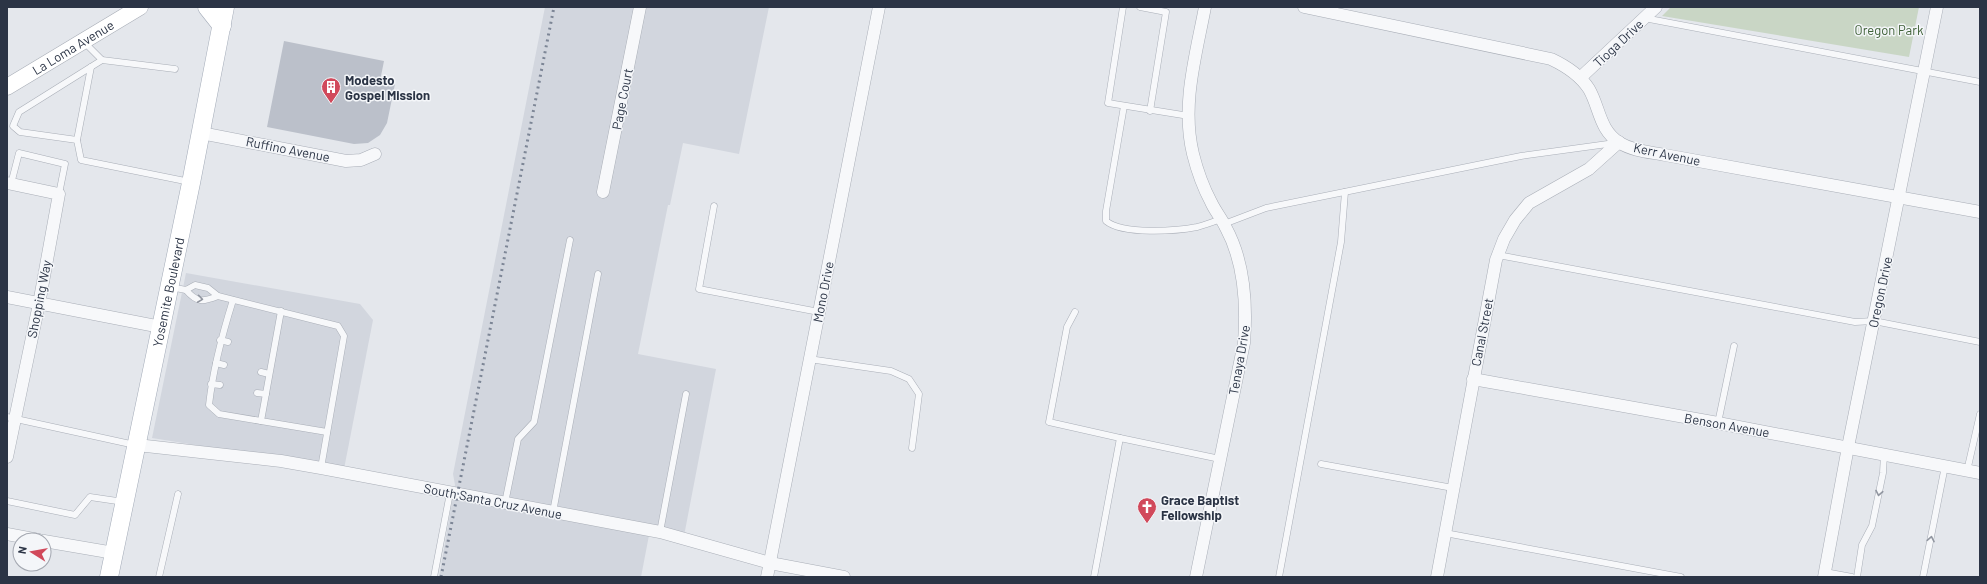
<svg xmlns="http://www.w3.org/2000/svg" width="1987" height="584" font-family="Barlow,sans-serif">
<style>
.built{fill:#d2d6de}
.green{fill:#c9d6c5}
.building{fill:#bbc0ca}
.lines{fill:none;stroke-linecap:round;stroke-linejoin:round}
.service-casing{stroke:#a9aeb7;stroke-width:7}
.minor-casing{stroke:#a9aeb7;stroke-width:13}
.secondary-casing{stroke:#a9aeb7;stroke-width:17}
.primary-casing{stroke:#a3abb8;stroke-width:19}
.service{stroke:#f7f8fa;stroke-width:6}
.minor{stroke:#f7f8fa;stroke-width:12}
.secondary{stroke:#fff;stroke-width:16}
.primary{stroke:#fff;stroke-width:18}
.rail{stroke:#7d8696;stroke-width:3;stroke-dasharray:2 4;stroke-linecap:butt}
.oneway{stroke:#9196a0}
.labels{text-anchor:middle;dominant-baseline:central;stroke-width:3;stroke-linejoin:round;paint-order:stroke}
.park-label{font-size:13px;fill:#3f6138;stroke:#f4f6f9}
.street-label{font-size:13px;fill:#2b3445;stroke:#f4f6f9}
.poi-label{font-size:13px;font-weight:bold;fill:#2b3445;stroke:#f4f6f9;text-anchor:start}
</style>
<rect width="100%" height="100%" fill="#e4e7ec"/>
<g class="built">
<polygon points="545,7 769,7 739,154 683,143 670,205 668,205 638,354 716,369 684,536 650,530 641,577 439,577 455,485 453,474"/>
<polygon points="186,273 360,304 373,320 344,469 152,438"/>
</g>
<polygon class="green" points="1671,7 1919,7 1909,57 1662,16"/>
<polygon class="building" points="284,41 384,61 380,81 395,84 387,123 380,135 368,143 354,144 267,127"/>
<g class="lines">
<defs>
<g id="service">
<polyline points="1123,7 1108,103 1189,116"/>
<polyline points="1140,7 1166,12 1150,111"/>
<polyline points="1644,18 1980,82"/>
<polyline points="84,42 102,60 175,69"/>
<polyline points="102,60 19,112 13,126 20,132 77,140 81,160 190,182"/>
<path d="M 1124,106 L 1106,211 L 1106,221 C 1123,235 1176,231 1197,227 C 1205,225 1213,222 1221,219"/>
<polyline points="77,140 91,67"/>
<polyline points="11,184 19,153 65,164 59,194"/>
<polyline points="714,206 699,289 819,312"/>
<polyline points="1224,224 1266,208 1521,156 1615,143"/>
<polyline points="1498,255 1855,322 1874,321 1980,342"/>
<polyline points="170,287 186,290 195,285 208,288 218,296 338,326 344,336 321,468"/>
<path d="M 186,290 C 197,303 203,302 218,296"/>
<path d="M 233,300 C 222,335 213,369 209,405 L 219,414 L 261,421"/>
<polyline points="281,311 261,421 327,432"/>
<polyline points="1075,312 1067,327 1049,422 1120,438"/>
<polyline points="220,340 228,342"/>
<polyline points="809,359 891,371 909,379 919,394 912,448"/>
<polyline points="216,363 224,365"/>
<polyline points="261,372 269,374"/>
<polyline points="211,384 220,385"/>
<polyline points="257,393 266,394"/>
<polyline points="7,417 135,445"/>
<polyline points="1718,423 1734,346"/>
<polyline points="1321,464 1453,488"/>
<polyline points="1967,471 1980,414"/>
<polyline points="7,501 75,515 90,497 124,502"/>
<polyline points="505,503 518,439 534,422 570,240"/>
<polyline points="553,512 598,274"/>
<polyline points="660,532 686,394"/>
<polyline points="1445,533 1681,577"/>
<polyline points="1825,572 1852,577"/>
<polyline points="159,577 178,494"/>
<polyline points="434,577 450,493"/>
<polyline points="1094,577 1120,438 1220,459"/>
<polyline points="1279,577 1341,242 1345,192"/>
<polyline points="1857,577 1862,545 1872,526 1883,473 1884,454"/>
<polyline points="1923,577 1945,466"/>
</g>
<g id="minor">
<path d="M 1304,7 L 1551,59 C 1566,66 1580,75 1589,89 C 1600,108 1599,130 1620,143 C 1633,151 1650,152 1665,155 L 1980,212"/>
<polyline points="1580,78 1656,7"/>
<polyline points="201,133 346,161 361,160 375,154"/>
<polyline points="7,183 59,194 39,304 7,457"/>
<polyline points="603,192 640,7"/>
<polyline points="7,297 161,327"/>
<polyline points="1473,379 1718,423 1980,473"/>
<polyline points="137,445 281,461 321,468 660,532 770,563 844,577"/>
<polyline points="7,534 39,540"/>
<polyline points="44,541 114,553"/>
<polyline points="767,577 879,7"/>
<path d="M 1196,577 L 1244,343 C 1247,304 1245,263 1226,228 C 1222,219 1215,211 1211,202 C 1203,187 1197,170 1193,154 C 1181,105 1196,55 1205,7"/>
<polyline points="1437,577 1496,260 1504,239 1515,220 1529,203 1589,169 1619,142"/>
<polyline points="1824,577 1848,447 1937,7"/>
</g>
<g id="secondary">
<path id="s1" d="M 7,87 L 140,7"/>
</g>
<g id="primary">
<polyline points="207,7 222,26"/>
<path id="s2" d="M 109,577 L 191,183 L 225,7"/>
</g>
</defs>
<use href="#service" class="service-casing"/>
<use href="#minor" class="minor-casing"/>
<use href="#secondary" class="secondary-casing"/>
<use href="#primary" class="primary-casing"/>
<use href="#service" class="service"/>
<use href="#minor" class="minor"/>
<use href="#secondary" class="secondary"/>
<use href="#primary" class="primary"/>
<polyline class="rail" points="441,577 554,7"/>
</g>
<defs><path id="oneway-chevron" d="M-2-3.5L2.5 0L-2 3.5" fill="none" stroke-width="1.6" stroke-linecap="round" stroke-linejoin="round"/></defs>
<g class="oneway">
<use href="#oneway-chevron" transform="translate(200 299) rotate(8)"/>
<use href="#oneway-chevron" transform="translate(1879 493) rotate(101)"/>
<use href="#oneway-chevron" transform="translate(1931 539) rotate(-79)"/>
</g>
<defs>
<symbol id="building-pin" viewBox="-11 -11 22 30"><path d="M0 17L-7.5 6A9.5 9.5 0 1 1 7.5 6Z" fill="#d1495b" stroke="#f4f6f9"/><path d="M-4-6H4V6H1V3H-1V6H-4ZM-2.5-4.3h1.7v1.8h-1.7ZM.8-4.3h1.7v1.8H.8ZM-2.5-1h1.7V.8h-1.7ZM.8-1h1.7V.8H.8Z" fill="#fff"/></symbol>
<symbol id="church-pin" viewBox="-11 -11 22 30"><path d="M0 17L-7.5 6A9.5 9.5 0 1 1 7.5 6Z" fill="#d1495b" stroke="#f4f6f9"/><path d="M-1.2-6h2.4v3.5h3.3v2.4h-3.3V6h-2.4V-.1h-3.3v-2.4h3.3Z" fill="#fff"/></symbol>
</defs>
<g fill-rule="evenodd">
<use href="#building-pin" x="320" y="76" width="22" height="30"/>
<use href="#church-pin" x="1136" y="496" width="22" height="30"/>
</g>
<g class="labels">
<g class="park-label">
<text x="1889" y="30">Oregon Park</text>
</g>
<g class="street-label">
<text transform="translate(1618 43) rotate(-43)">Tioga Drive</text>
<text stroke="none"><textPath href="#s1" startOffset="77">La Loma Avenue</textPath></text>
<text transform="translate(622 99) rotate(-79)">Page Court</text>
<text transform="translate(288 149) rotate(11)">Ruffino Avenue</text>
<text transform="translate(1667 154) rotate(12)">Kerr Avenue</text>
<text stroke="none"><textPath href="#s2" startOffset="291">Yosemite Boulevard</textPath></text>
<text transform="translate(823 292) rotate(-79)">Mono Drive</text>
<text transform="translate(1880 292) rotate(-78)">Oregon Drive</text>
<text transform="translate(39 299) rotate(-79)">Shopping Way</text>
<text transform="translate(1482 332) rotate(-79)">Canal Street</text>
<text transform="translate(1239 360) rotate(-80)">Tenaya Drive</text>
<text transform="translate(1727 425) rotate(10)">Benson Avenue</text>
<text transform="translate(493 501) rotate(11)">South Santa Cruz Avenue</text>
</g>
<g class="poi-label">
<text x="345" y="80">Modesto<tspan x="345" dy="15">Gospel Mission</tspan></text>
<text x="1161" y="500">Grace Baptist<tspan x="1161" dy="15">Fellowship</tspan></text>
</g>
</g>
<rect width="1987" height="584" fill="none" stroke="#2b3445" stroke-width="16"/>
<g transform="translate(32 552) rotate(281)"><circle r="19" fill="#f4f6f9" stroke="#a4a8b1"/>
<path d="M0-3L7 15L0 10L-7 15Z" fill="#d1495b"/>
<text y="-6" font-size="11" font-weight="bold" text-anchor="middle" fill="#2b3445">N</text>
</g>
</svg>
